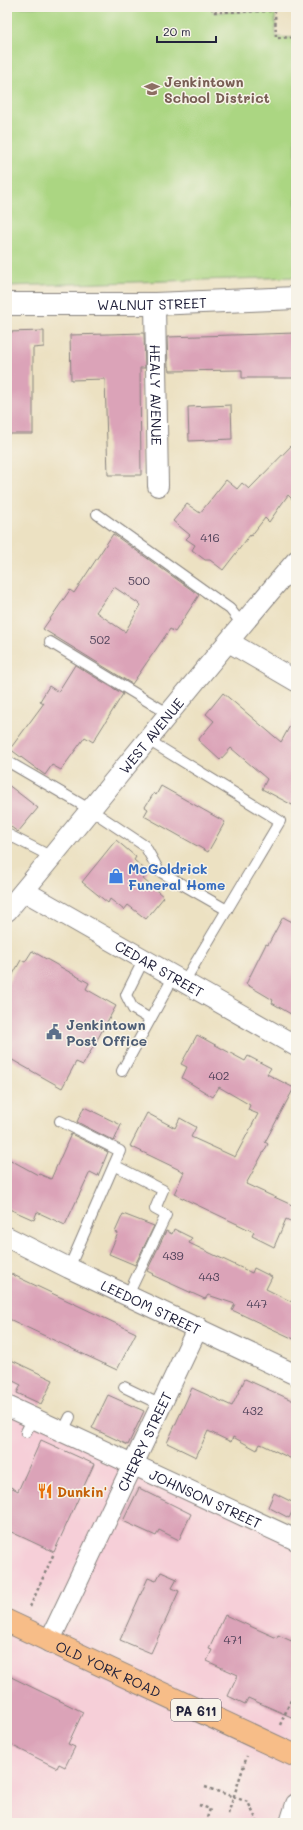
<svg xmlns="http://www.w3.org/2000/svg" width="303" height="1830" font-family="Mali,sans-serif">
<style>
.built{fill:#f6cfd8}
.green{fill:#abd682;stroke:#667c5e}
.building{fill:#dba3b8;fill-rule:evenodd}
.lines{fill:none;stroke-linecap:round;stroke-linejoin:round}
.service-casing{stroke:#87827e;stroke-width:12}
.minor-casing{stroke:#87827e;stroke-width:22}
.tertiary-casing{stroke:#87827e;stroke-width:24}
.trunk-casing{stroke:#87827e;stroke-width:24}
.path{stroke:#87827e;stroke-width:2.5;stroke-dasharray:3 3;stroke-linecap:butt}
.service{stroke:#fff;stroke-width:10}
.minor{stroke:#fff;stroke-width:20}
.tertiary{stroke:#fff;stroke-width:22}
.trunk{stroke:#f7bd88;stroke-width:22}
.labels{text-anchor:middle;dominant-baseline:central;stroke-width:3;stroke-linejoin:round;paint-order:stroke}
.number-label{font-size:12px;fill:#50425a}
.shield{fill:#f7f3e8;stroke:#62616f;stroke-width:1}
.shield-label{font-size:13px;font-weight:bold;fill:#22223b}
.education-label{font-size:14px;font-weight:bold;fill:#785e54;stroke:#f7f3e8;text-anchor:start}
.street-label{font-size:14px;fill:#22223b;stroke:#f7f3e8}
.shop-label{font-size:14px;font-weight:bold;fill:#366cbe;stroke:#f7f3e8;text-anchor:start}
.service-label{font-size:14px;font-weight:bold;fill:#4e5e75;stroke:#f7f3e8;text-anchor:start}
.food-label{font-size:14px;font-weight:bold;fill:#c56008;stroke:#f7f3e8;text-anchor:start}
</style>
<rect width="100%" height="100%" fill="#f7f3e8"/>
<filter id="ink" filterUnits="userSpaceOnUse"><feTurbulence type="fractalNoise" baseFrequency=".025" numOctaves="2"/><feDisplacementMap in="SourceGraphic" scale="8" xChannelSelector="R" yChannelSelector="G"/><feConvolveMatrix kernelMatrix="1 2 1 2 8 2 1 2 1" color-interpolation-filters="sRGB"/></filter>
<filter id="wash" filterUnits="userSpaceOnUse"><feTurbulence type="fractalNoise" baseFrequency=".012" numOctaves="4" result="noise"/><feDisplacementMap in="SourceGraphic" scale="16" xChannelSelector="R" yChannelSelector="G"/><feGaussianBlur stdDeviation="0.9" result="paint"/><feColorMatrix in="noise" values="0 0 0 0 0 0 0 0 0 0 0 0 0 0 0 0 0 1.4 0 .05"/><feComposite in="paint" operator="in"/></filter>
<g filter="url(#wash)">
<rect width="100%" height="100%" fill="#ece1c2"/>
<polygon class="built" points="7,1358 53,1380 35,1414 296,1540 296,1823 7,1823"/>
<polygon class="green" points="7,7 212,7 213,12 275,11 276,37 296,38 296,277 7,286"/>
<g id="blocks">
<g class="building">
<polygon points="44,331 44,347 33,348 33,434 7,434 7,332"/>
<polygon points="144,333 145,368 140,368 141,475 108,475 105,379 71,380 70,335"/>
<polygon points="296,333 296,378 242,378 242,370 170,371 169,367 168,367 167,337"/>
<polygon points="231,405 232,439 189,441 188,407"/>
<polygon points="296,441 296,503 288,495 269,522 265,518 251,536 250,535 223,570 210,560 205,560 192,550 195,545 186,539 190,535 173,521 187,504 200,513 226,480 237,489 242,483 249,489"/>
<path d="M 113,534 L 199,595 L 175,632 L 170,629 L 132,684 L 43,629 L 70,590 L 74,593 ZM 114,587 L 141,605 L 125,632 L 96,612 Z"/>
<polygon points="75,665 123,694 93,742 85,737 61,770 52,765 45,775 10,749 44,703 40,701 49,686 58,692"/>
<polygon points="223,693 281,742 296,715 296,807 262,789 267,779 231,748 220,760 198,740 214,721 206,714"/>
<polygon points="7,784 38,808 18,832 7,824"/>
<polygon points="161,786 225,822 208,852 144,816 148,809 145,807 154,793 156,795"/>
<polygon points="116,840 136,857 134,860 148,872 143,879 164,897 146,919 128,905 124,910 110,899 108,903 82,882"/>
<polygon points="283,917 296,924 296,1017 272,1003 273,1000 246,984 266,944 268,945"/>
<polygon points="32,951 89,983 86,989 116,1006 83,1065 76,1062 62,1088 7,1057 7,985 21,960 25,962"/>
<polygon points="197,1035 245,1061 248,1056 271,1068 267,1074 294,1088 265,1142 268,1144 246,1184 296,1207 296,1224 286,1219 274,1247 252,1236 254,1232 174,1194 184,1172 130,1146 147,1113 175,1128 180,1118 196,1127 191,1137 235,1157 258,1114 248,1110 250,1105 219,1087 213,1097 182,1078 187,1067 181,1064"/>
<polygon points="84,1107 121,1125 114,1141 77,1122"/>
<polygon points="71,1134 108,1152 98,1176 90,1172 65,1225 37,1212 34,1220 7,1208 7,1158 38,1175 39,1174 51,1179"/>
<polygon points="123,1214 154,1226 135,1265 109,1254 118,1233 115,1232"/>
<polygon points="174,1229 192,1238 189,1243 252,1273 254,1268 272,1277 266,1289 296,1304 296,1340 232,1310 235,1304 208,1295 205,1299 152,1275 153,1274 147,1271 166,1231 172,1234"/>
<polygon points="7,1272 136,1333 117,1370 7,1318"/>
<polygon points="7,1358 53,1380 41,1404 17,1393 21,1385 7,1378"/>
<polygon points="245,1379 296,1402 296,1461 263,1445 260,1444 257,1450 233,1437 231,1442 208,1431 196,1457 167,1443 192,1388 232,1406"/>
<polygon points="108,1395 144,1411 128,1445 92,1428"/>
<polygon points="41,1440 94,1464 54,1552 7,1530 7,1485 18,1491"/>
<polygon points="139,1488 191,1514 179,1540 159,1530 156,1536 123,1521"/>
<polygon points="274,1493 296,1504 289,1518 268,1507"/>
<polygon points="161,1572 177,1579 172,1588 179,1591 151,1653 120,1640 148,1578 156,1581"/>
<polygon points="225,1615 277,1638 278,1635 296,1643 296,1719 248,1698 245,1704 228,1696 238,1675 207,1661 212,1650 209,1649"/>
<polygon points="7,1675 83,1712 68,1744 75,1747 65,1767 59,1764 57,1768 7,1743"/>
</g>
</g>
</g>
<g filter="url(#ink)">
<use href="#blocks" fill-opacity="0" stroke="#87827e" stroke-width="1"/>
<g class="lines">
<defs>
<g id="service">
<polyline points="97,514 230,609 242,624"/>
<polyline points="50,642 169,714"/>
<polyline points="148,740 280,821 184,982"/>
<polyline points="7,761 91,810 145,846 159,871 227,910"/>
<polyline points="7,834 52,857"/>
<polyline points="144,959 126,995 133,1009 150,1019"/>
<polyline points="122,1071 174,976"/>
<polyline points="60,1121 120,1151 69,1268"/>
<polyline points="114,1165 163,1190 155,1209 166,1215 128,1295"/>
<polyline points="124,1387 161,1405"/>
<polyline points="63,1431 70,1417"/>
<polyline points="26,1432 33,1418"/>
</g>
<g id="minor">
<path id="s1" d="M 155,304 L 158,486"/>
<polyline points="229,642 296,681"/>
<path id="s2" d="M 24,891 L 296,1046"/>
<path id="s3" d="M 7,911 C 104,795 197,676 296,561"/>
<path id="s4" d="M 7,1237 L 69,1268 L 296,1375"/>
<path id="s5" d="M 7,1406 L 296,1540"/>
<path id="s6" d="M 49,1642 L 198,1327"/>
<polyline points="290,1823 296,1804"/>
</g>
<g id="tertiary">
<path id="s7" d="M 7,304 L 155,304 L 296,298"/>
</g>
<g id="trunk">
<path id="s8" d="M 7,1621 L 296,1756"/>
</g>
</defs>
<use href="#service" class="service-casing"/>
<use href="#minor" class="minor-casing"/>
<use href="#tertiary" class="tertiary-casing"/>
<use href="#trunk" class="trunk-casing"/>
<g class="path">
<polyline points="212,7 213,12 275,11 276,38 296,37"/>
<polyline points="227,12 227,7"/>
<polyline points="30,1607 54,1553"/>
<polyline points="280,1725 296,1689"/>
<polyline points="205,1787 248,1802 258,1823"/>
<polyline points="199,1805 210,1809 207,1818"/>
<polyline points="228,1814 247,1756"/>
</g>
<use href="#service" class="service"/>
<use href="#minor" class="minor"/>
<use href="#tertiary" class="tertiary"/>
<use href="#trunk" class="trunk"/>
</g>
</g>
<defs>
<symbol id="school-bare" viewBox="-9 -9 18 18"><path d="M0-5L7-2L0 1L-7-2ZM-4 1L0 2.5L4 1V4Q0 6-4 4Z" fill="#8d6e63" stroke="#f7f3e8" stroke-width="2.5" paint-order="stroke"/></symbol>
<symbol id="shop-bare" viewBox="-9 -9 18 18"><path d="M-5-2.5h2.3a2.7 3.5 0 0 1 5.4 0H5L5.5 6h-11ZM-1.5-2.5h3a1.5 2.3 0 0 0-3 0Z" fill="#3f7fe0" stroke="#f7f3e8" stroke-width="2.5" paint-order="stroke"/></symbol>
<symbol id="civic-bare" viewBox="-9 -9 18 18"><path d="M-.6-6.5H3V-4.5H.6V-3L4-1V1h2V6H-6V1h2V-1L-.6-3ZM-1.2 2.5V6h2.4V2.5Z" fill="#5c6f8a" stroke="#f7f3e8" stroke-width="2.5" paint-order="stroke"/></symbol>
<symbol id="restaurant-bare" viewBox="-9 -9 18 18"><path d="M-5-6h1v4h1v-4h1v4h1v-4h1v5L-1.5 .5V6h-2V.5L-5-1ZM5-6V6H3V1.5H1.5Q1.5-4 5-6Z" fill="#e8710a" stroke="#f7f3e8" stroke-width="2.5" paint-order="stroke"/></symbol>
</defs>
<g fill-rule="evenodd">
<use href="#school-bare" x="141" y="78" width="22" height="22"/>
<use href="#shop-bare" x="105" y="865" width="22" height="22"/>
<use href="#civic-bare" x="43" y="1021" width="22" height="22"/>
<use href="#restaurant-bare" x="34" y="1480" width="22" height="22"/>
</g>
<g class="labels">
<g class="number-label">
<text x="210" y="537">416</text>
<text x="139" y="580">500</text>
<text x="100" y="639">502</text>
<text x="219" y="1075">402</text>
<text x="173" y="1255">439</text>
<text x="209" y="1276">443</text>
<text x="257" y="1303">447</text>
<text x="253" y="1410">432</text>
<text x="233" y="1639">471</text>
</g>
<rect class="shield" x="171" y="1699" width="50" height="22" rx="3"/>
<g class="shield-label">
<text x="196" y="1710">PA 611</text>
</g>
<g class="education-label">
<text x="164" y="81">Jenkintown<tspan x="164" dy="16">School District</tspan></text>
</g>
<g class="street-label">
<text stroke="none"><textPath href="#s7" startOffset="145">WALNUT STREET</textPath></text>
<text stroke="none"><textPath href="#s1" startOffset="91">HEALY AVENUE</textPath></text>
<text stroke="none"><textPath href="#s3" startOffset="227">WEST AVENUE</textPath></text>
<text stroke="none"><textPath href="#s2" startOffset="156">CEDAR STREET</textPath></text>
<text stroke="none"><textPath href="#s4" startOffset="160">LEEDOM STREET</textPath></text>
<text stroke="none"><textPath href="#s6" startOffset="222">CHERRY STREET</textPath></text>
<text stroke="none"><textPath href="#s5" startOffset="219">JOHNSON STREET</textPath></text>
<text stroke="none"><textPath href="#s8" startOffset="112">OLD YORK ROAD</textPath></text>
</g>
<g class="shop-label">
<text x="128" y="868">McGoldrick<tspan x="128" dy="16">Funeral Home</tspan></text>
</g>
<g class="service-label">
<text x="66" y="1024">Jenkintown<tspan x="66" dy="16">Post Office</tspan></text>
</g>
<g class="food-label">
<text x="57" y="1491">Dunkin'</text>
</g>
</g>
<rect width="303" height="1830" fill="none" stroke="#f7f3e8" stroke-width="24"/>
<path d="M157 36v6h59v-6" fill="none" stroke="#22223b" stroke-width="2"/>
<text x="163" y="36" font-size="12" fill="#22223b" stroke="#f7f3e8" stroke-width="3" paint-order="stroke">20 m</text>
</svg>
